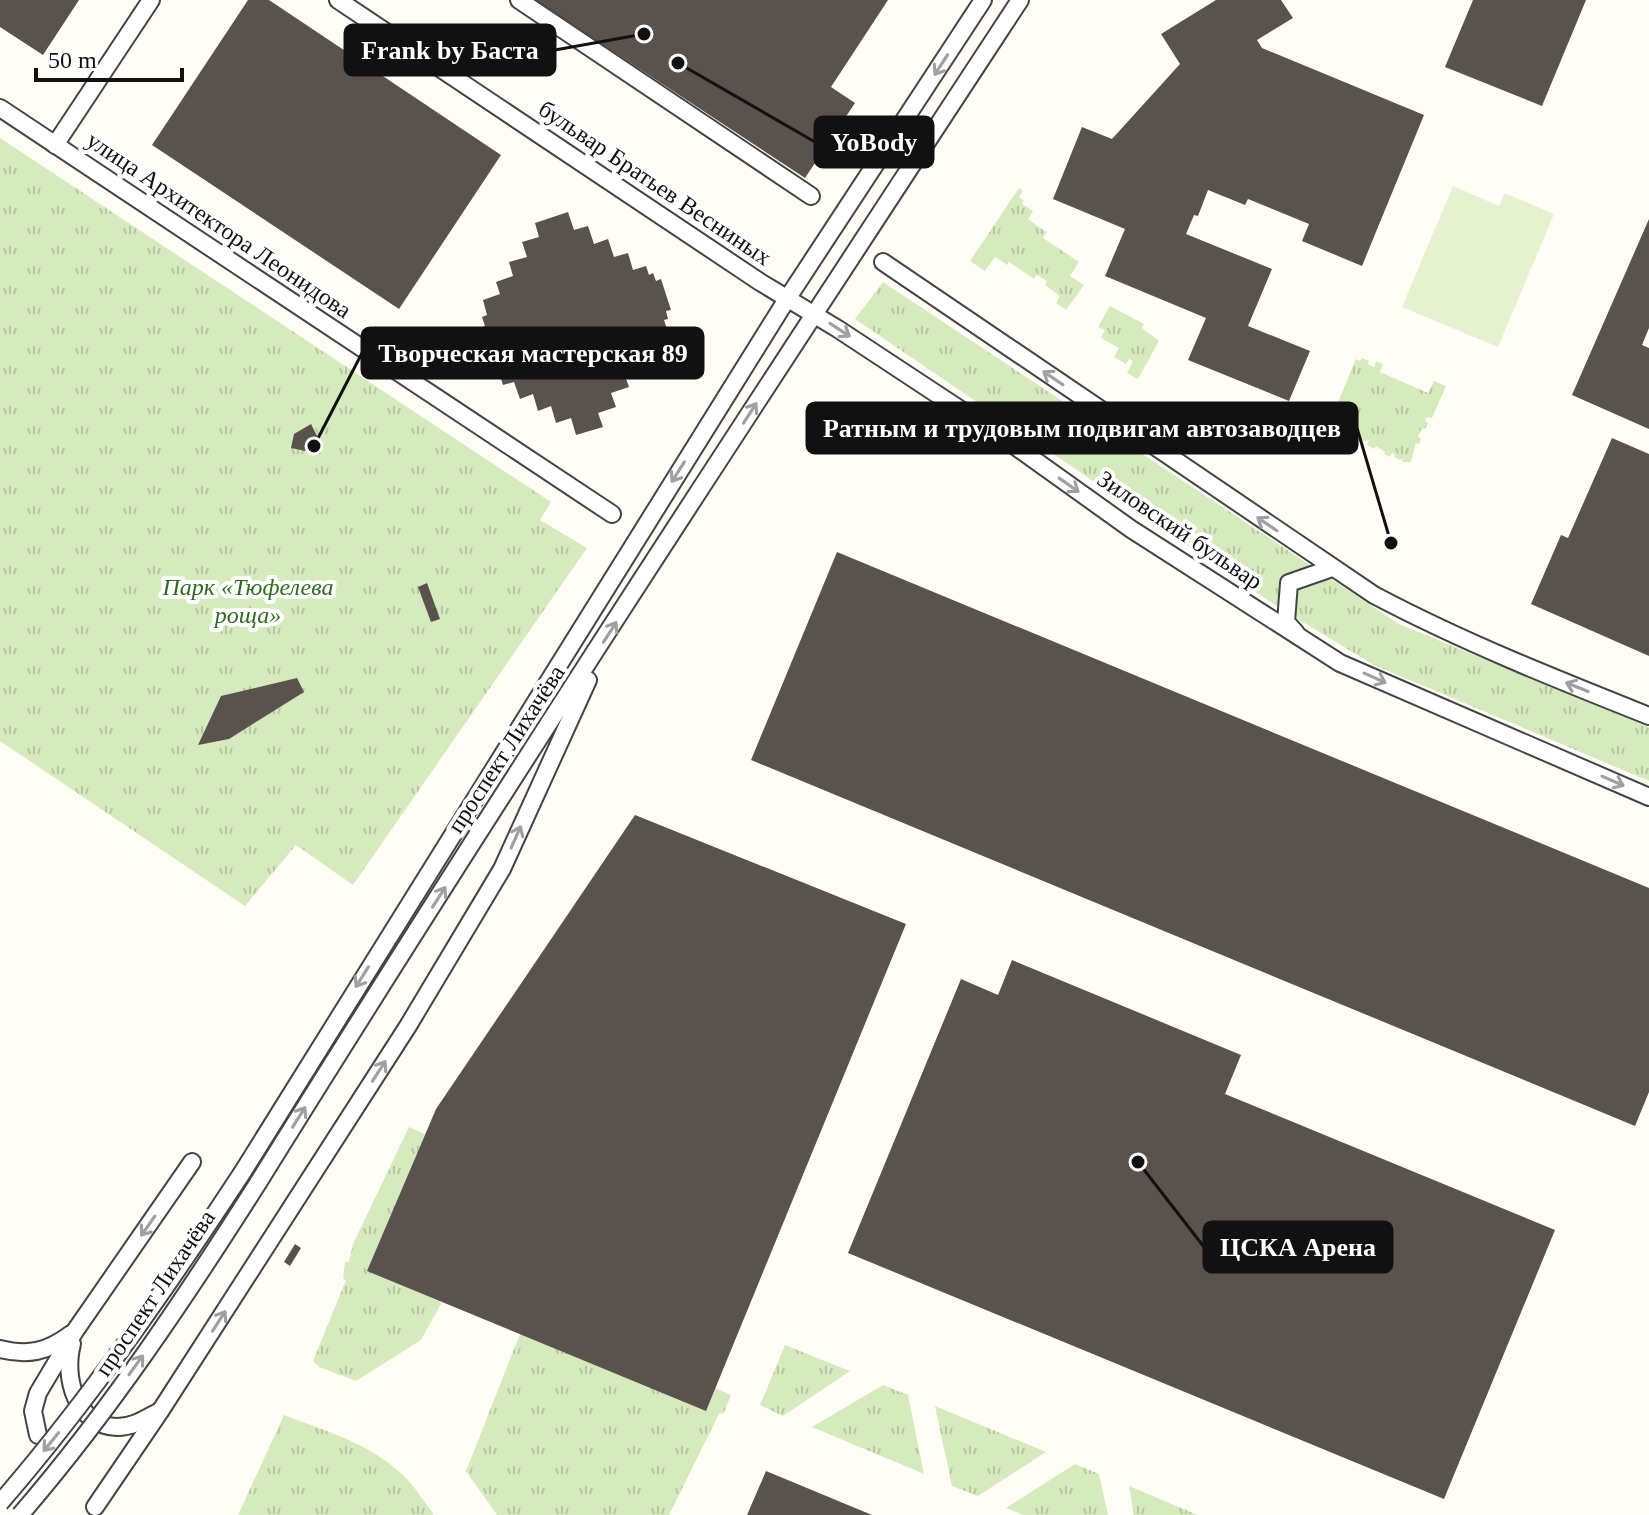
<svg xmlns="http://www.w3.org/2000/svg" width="1649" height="1515" font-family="'Times New Roman',serif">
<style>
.grass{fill:url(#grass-tufts)}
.pitch{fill:#e6f2cf}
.building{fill:#5a524d}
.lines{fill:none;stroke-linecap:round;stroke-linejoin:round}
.street-casing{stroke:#444;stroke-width:20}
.street{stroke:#fff;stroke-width:16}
.street-bridge-casing{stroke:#444;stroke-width:20;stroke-linecap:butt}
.street-bridge{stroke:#fff;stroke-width:16}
.oneway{stroke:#a0a0a0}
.labels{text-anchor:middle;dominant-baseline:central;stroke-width:8;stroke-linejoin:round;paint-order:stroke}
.street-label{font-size:24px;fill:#111;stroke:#fff}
.park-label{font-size:24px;font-style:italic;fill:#2f6b1f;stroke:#fff}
.leader{fill:none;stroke:#111;stroke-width:3}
.callout-dot{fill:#111;stroke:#fff;stroke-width:3}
.callout{fill:#111;stroke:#111;stroke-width:3}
.callout-label{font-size:26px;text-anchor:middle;font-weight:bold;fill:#fff}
</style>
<defs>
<pattern id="grass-tufts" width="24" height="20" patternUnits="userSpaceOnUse" patternTransform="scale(2)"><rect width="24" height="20" fill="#d5ebbd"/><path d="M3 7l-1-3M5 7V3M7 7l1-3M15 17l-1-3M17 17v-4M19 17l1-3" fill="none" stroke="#b6c8a1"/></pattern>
</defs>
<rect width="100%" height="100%" fill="#fffdf5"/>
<g class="grass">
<polygon points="0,138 551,502 540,520 587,548 353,885 296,845 245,906 0,741"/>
<polygon points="1019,188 1023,191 1019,197 1024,201 1022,204 1033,211 1028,219 1046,232 1043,238 1079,262 1070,276 1084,285 1066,310 1056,303 1060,296 1045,285 1047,281 1037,275 1034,279 1009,262 1007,265 995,257 985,271 970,261"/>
<polygon points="883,282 1399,624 1649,727 1649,781 1374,665 1278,607 855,319"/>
<polygon points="1110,306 1144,324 1142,328 1159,341 1138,379 1127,373 1133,361 1129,359 1126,364 1114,357 1119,348 1101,338 1105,330 1098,327"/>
<polygon points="1362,358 1369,361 1368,364 1374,367 1376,361 1383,364 1380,372 1428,393 1434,381 1446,386 1432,418 1427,417 1425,421 1428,423 1425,429 1422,428 1418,437 1421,439 1419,444 1416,443 1411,462 1402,462 1403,458 1400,460 1394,457 1395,454 1392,453 1390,457 1384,454 1385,452 1376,446 1374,449 1367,445 1369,440 1364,441 1328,426 1356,359 1360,361"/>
<polygon points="409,1127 425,1134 368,1270 442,1302 421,1340 356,1381 319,1367 313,1361 346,1280 343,1279 345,1262 349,1262 353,1244"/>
<polygon points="520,1334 715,1388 731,1395 724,1413 719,1414 669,1515 497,1515 466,1471"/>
<polygon points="785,1345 850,1371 783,1416 760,1405"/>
<polygon points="883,1385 908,1395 924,1474 812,1427"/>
<polygon points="935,1406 1046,1452 978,1496 952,1486"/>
<path d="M 284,1415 C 328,1432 373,1444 407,1479 C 417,1490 425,1503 434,1515 L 238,1515 Z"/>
<polygon points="1075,1464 1099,1474 1108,1515 1023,1515 1006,1508"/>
<polygon points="1129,1486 1198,1515 1134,1515"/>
</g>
<polygon class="pitch" points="1453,186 1499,206 1505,193 1554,214 1498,347 1402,307"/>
<g class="building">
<polygon points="0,0 79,0 43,55 0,27"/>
<polygon points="248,0 269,0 501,155 399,309 152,145"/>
<polygon points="535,0 888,0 831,87 855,103 805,178"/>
<polygon points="1216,0 1281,0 1293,18 1257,40 1262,48 1424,115 1362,266 1302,241 1309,224 1248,199 1245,205 1208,190 1198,216 1194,215 1186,234 1272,269 1248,326 1310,351 1289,401 1188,360 1206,318 1105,276 1125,229 1053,199 1082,127 1112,139 1180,64 1161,34"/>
<polygon points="1473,0 1586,0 1542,106 1445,67"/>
<polygon points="568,212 574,230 588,226 594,244 608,239 614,257 628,253 633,270 646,266 649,275 653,273 656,281 661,279 671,310 666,311 668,319 664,320 667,329 650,334 655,348 637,354 642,368 624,373 629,387 611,393 616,407 598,413 603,427 576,435 571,418 556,423 551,406 538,411 533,394 520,399 514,382 503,385 500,376 496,378 493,368 488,369 478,339 483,337 480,328 485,326 482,317 487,315 483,300 500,294 496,282 513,276 509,262 527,257 522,242 539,237 535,223"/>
<polygon points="1649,219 1649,328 1642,345 1649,348 1649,429 1572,395"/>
<polygon points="311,424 323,448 320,454 291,448 294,434"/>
<polygon points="1612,438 1649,454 1649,656 1531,604 1561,535 1568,538"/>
<polygon points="837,552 1649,888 1649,1092 1635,1126 751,760"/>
<polygon points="427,583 440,619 431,622 418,587"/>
<polygon points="297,678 304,692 229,739 198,745 221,696"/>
<polygon points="635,815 906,924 706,1411 367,1271 436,1109"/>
<polygon points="1012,960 1241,1055 1225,1094 1555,1230 1444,1499 848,1253 961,979 998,995"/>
<polygon points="295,1244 301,1248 290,1266 284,1262"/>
<polygon points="766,1471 872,1515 747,1515"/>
</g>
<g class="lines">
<defs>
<g id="street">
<polyline points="338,0 760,282 838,329 1008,441 1131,529 1340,663 1649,797"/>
<polyline points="519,0 811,196"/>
<polyline points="0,108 612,514"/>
<polyline points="55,145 151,0"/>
<path d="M 883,262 L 1374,595 C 1463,642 1556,679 1649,716"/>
<polyline points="1296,633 1286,622 1289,583 1332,568"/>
<polyline points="242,1173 787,299 983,0"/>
<path d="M 258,1183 C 505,785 763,392 1020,0"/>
<path d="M 72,1344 C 63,1377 76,1426 117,1427 C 133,1427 145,1419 158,1412"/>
<path d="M 0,1349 C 28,1356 47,1352 71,1334"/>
<polyline points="38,1435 33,1411 38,1393 75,1331 192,1162"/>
<polyline points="95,1507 161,1410 408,1026 502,869 588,680"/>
</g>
</defs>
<use href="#street" class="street-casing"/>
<use href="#street" class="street"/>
<defs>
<g id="street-bridge">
<path d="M 0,1503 C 90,1399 167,1287 242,1173"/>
<path d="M 20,1515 C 109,1412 185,1298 258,1183"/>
</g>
</defs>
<use href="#street-bridge" class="street-bridge-casing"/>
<use href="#street-bridge" class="street-bridge"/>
</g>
<defs><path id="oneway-shaft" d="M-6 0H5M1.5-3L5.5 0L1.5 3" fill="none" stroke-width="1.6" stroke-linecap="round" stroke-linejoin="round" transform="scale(2)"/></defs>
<g class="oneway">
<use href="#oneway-shaft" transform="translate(941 65) rotate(123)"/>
<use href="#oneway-shaft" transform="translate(840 330) rotate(33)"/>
<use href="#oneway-shaft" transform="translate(1053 378) rotate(-146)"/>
<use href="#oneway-shaft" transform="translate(750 413) rotate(-57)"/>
<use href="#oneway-shaft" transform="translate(678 472) rotate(122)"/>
<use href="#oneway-shaft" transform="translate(1069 485) rotate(35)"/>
<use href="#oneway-shaft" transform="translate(1267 524) rotate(-146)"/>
<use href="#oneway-shaft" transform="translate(610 632) rotate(-57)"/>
<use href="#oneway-shaft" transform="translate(1375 678) rotate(24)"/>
<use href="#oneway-shaft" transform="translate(1577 687) rotate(-158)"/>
<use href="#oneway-shaft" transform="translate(1613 781) rotate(24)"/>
<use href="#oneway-shaft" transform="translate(516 837) rotate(-66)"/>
<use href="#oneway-shaft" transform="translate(439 897) rotate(-57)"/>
<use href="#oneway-shaft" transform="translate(362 977) rotate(122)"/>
<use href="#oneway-shaft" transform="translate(379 1071) rotate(-57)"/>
<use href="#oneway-shaft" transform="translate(299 1117) rotate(-58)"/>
<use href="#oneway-shaft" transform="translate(148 1226) rotate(125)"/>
<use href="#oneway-shaft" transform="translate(219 1321) rotate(-57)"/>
<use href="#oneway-shaft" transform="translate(136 1365) rotate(-54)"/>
<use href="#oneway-shaft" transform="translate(51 1442) rotate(129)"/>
</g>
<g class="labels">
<g class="street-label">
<text transform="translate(655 183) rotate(34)">бульвар Братьев Весниных</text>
<text transform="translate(219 225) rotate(34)">улица Архитектора Леонидова</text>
<text transform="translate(1180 530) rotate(34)">Зиловский бульвар</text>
<text transform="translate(506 749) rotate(-57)">проспект Лихачёва</text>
<text transform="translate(155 1293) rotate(-56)">проспект Лихачёва</text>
</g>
<g class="park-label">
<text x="248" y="587">Парк «Тюфелева<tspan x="248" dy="28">роща»</tspan></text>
</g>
</g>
<path class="leader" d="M644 34L555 50M678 63L815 142M314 446L362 353M1391 543L1357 428M1138 1162L1204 1247"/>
<g class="callout-dot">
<circle cx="644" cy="34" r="8"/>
<circle cx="678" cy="63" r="8"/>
<circle cx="314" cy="446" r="8"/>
<circle cx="1391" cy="543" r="8"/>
<circle cx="1138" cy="1162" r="8"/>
</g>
<g class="callout">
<rect x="345" y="25" width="210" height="50" rx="8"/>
<rect x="815" y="117" width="118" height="50" rx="8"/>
<rect x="362" y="328" width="341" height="50" rx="8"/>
<rect x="807" y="403" width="550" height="50" rx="8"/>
<rect x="1204" y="1222" width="188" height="50" rx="8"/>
</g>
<g class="callout-label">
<text x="450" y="59">Frank by Баста</text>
<text x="874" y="151">YoBody</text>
<text x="533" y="362">Творческая мастерская 89</text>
<text x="1082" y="437">Ратным и трудовым подвигам автозаводцев</text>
<text x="1298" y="1256">ЦСКА Арена</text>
</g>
<path d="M36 68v12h146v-12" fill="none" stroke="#111111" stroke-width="4"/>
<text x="48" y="68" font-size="24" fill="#111111" stroke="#ffffff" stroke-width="6" paint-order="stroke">50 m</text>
</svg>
